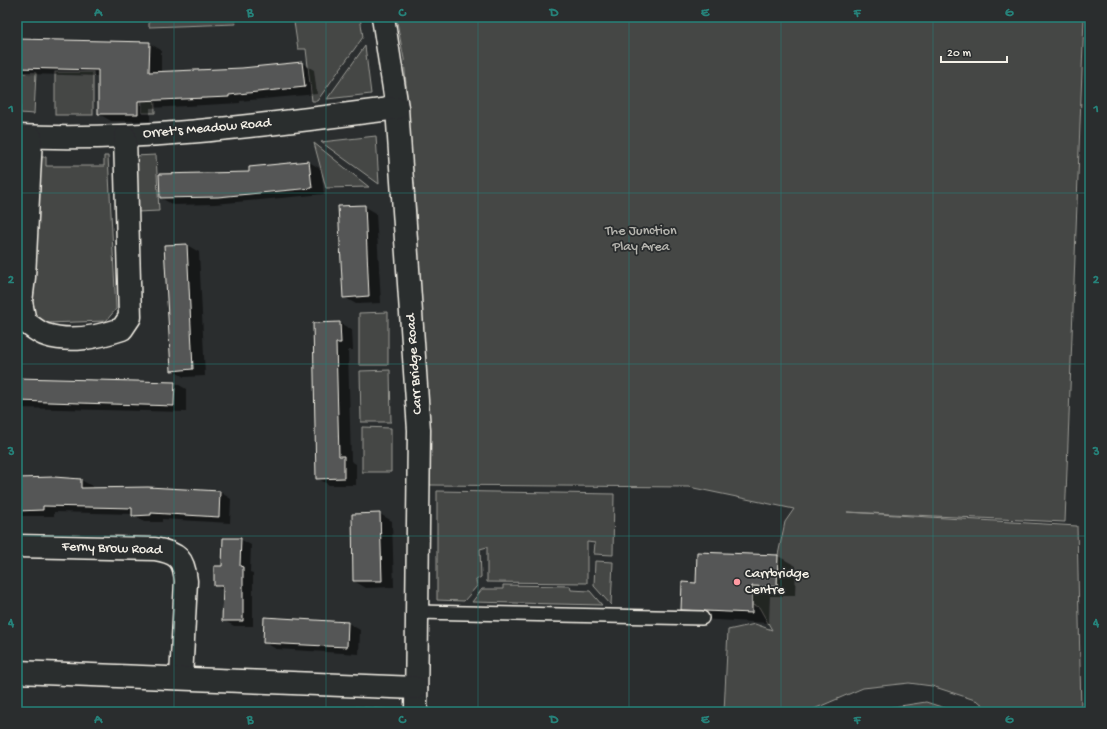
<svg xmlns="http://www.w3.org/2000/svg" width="1107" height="729" font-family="'Gochi Hand',sans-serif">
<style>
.green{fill:#444645;stroke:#9c9c96}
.shadow{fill:#0007}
.building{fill:#555756;stroke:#f4f1e8}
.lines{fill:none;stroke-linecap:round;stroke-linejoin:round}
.service-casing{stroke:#f4f1e8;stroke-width:16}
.minor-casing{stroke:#f4f1e8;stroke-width:25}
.service{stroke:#2a2d2e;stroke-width:13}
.minor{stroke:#2a2d2e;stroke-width:22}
.grid{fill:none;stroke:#26827a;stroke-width:1;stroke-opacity:0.55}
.poi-dot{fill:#ff9aa2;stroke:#2a2d2e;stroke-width:1.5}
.labels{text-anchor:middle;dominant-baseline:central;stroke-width:3.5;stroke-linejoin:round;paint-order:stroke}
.street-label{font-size:14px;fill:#f4f1e8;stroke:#2a2d2e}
.park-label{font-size:14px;fill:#b6b5af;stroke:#2a2d2e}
.poi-label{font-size:14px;fill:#f4f1e8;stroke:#2a2d2e;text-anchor:start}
.neatline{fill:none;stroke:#26827a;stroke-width:1.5}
.grid-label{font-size:13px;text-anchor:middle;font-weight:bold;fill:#26827a}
</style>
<rect width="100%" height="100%" fill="#2a2d2e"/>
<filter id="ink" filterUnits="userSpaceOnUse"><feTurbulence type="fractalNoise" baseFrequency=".025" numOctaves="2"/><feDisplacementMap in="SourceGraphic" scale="8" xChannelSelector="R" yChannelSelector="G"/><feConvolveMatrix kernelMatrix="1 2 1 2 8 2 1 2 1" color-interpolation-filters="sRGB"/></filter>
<g filter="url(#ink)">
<g class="green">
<polygon points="149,17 234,17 236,24 149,27"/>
<polygon points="318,17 360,17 363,37 317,101 312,101 306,49 298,49 294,22"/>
<polygon points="396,17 1084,17 1065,522 847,512 1077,526 1081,712 991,712 978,701 932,686 909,683 863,688 807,712 724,712 728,630 755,624 772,630 759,607 752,605 752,586 777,586 778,555 785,522 794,509 689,487 430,485 416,210 404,59"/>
<polygon points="365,46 371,94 327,99"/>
<rect x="55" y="72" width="38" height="43"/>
<polygon points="22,73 36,73 34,114 20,113"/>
<polygon points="141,73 154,73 155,113 142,113"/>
<polygon points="376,136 379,184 321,142"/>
<polygon points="314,143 369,187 326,188"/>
<polygon points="156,155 159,211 137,212 134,156"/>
<polygon points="104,156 108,156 116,309 106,321 46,323 29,308 42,157 46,157 46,166 104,166"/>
<polygon points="388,312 388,365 359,365 359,313"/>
<polygon points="390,370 391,422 361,422 360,371"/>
<polygon points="362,427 391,428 391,472 362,472"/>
<polygon points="437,491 614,494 613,555 594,554 595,543 587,542 587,583 487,582 487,547 480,549 481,577 476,580 477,586 464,601 437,600"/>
<polygon points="595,561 613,562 611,605 594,586"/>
<polygon points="503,585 570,586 571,590 590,591 602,605 472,602 482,589 503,589"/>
<polygon points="926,702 957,712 861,712"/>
<polygon points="356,707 393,710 393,712 357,712"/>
</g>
<g class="shadow">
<polygon points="297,17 325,17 303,21"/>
<polygon points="17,40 149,43 161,50 161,72 242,69 302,63 314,70 317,94 240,101 240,103 150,108 150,121 111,121 99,114 99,76 27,74 17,68"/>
<polygon points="309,162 321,169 324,194 215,204 173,205 161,198 250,172 250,168"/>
<polygon points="364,206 376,213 381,303 356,304 344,297"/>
<polygon points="187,245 199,252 205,376 184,377 172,370"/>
<polygon points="340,323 352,330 353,350 348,350 351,461 356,464 356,485 329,485 317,478 314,324"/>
<polygon points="17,379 174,382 186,389 186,412 17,408"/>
<polygon points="17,475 24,479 81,480 92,486 92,489 220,492 231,499 230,523 162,519 162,522 144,522 133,514 54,512 54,516 17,516"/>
<polygon points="380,514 392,521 394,587 366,588 354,581"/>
<polygon points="240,539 251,545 250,572 253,573 253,626 234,626 223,620 224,590 215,585"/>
<polygon points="778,556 796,566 795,596 770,596 769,623 700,619 682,609 697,584"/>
<polygon points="348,623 360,630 359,654 276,649 264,642"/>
</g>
<g class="building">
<polygon points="17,39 150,42 149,72 242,68 302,62 305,87 229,95 229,97 138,101 138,114 98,114 98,70 17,68"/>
<polygon points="309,161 312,188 218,197 160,198 159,174 249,172 249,167"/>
<polygon points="365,205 369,296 343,298 338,206"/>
<polygon points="187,244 193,369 171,371 164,245"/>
<polygon points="340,322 341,343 336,343 339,456 344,456 344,478 316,479 313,323"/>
<polygon points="17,378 175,382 174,406 17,401"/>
<polygon points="54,477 81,479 81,488 148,487 220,491 219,517 151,513 151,515 132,516 132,508 43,506 43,510 17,511 17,478"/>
<polygon points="380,513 382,581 353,581 352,514"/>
<polygon points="223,538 241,538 240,566 243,567 243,621 222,621 223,586 214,586 214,566 222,566"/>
<polygon points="697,552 778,555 777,587 752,586 752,613 681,610 682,582 696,583"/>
<polygon points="264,617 348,622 347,647 263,643"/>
</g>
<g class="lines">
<defs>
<polyline id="service" points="417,612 702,618"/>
<g id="minor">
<polyline points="383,17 397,108 419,430 416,712"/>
<path d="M 17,136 C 144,142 271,124 397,108"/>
<path d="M 31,137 L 24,277 L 21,302 L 25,322 C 31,326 39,333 46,335 C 71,343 98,337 122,329 L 130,317 L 125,137"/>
<path d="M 17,546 L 155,549 C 178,553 184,559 186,581 L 181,678"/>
<polyline points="17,672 416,688"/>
</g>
</defs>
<use href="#service" class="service-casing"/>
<use href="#minor" class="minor-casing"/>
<use href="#service" class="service"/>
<use href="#minor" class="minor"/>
</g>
</g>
<path class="grid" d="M 174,17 L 174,712M 326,17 L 326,712M 478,17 L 478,712M 629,17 L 629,712M 781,17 L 781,712M 933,17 L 933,712M 17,193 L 1090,193M 17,364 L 1090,364M 17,536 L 1090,536"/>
<circle class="poi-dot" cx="737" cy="582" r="4"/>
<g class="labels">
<g class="street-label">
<text transform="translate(207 129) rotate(-5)">Orret's Meadow Road</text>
<text transform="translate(415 364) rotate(-94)">Carr Bridge Road</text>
<text transform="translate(112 549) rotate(2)">Ferny Brow Road</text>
</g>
<g class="park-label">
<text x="641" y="231">The Junction<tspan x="641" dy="16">Play Area</tspan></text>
</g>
<g class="poi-label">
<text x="745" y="574">Carrbridge<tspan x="745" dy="16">Centre</tspan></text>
</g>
</g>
<rect width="1107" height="729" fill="none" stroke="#2a2d2e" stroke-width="44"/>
<path d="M941 56v6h66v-6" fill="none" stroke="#f4f1e8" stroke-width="2"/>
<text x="947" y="56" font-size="12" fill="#f4f1e8" stroke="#2a2d2e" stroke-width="3" paint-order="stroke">20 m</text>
<rect x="22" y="22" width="1063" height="685" class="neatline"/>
<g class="grid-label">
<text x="98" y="16">A</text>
<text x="250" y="16">B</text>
<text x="402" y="16">C</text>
<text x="554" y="16">D</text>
<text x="705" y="16">E</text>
<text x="857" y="16">F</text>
<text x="1009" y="16">G</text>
<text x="11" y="112">1</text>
<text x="1096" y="112">1</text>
<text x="11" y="283">2</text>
<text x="1096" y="283">2</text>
<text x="11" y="455">3</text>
<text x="1096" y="455">3</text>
<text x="11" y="626">4</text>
<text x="1096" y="626">4</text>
<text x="98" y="723">A</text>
<text x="250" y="723">B</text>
<text x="402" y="723">C</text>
<text x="554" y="723">D</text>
<text x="705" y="723">E</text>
<text x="857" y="723">F</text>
<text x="1009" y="723">G</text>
</g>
</svg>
